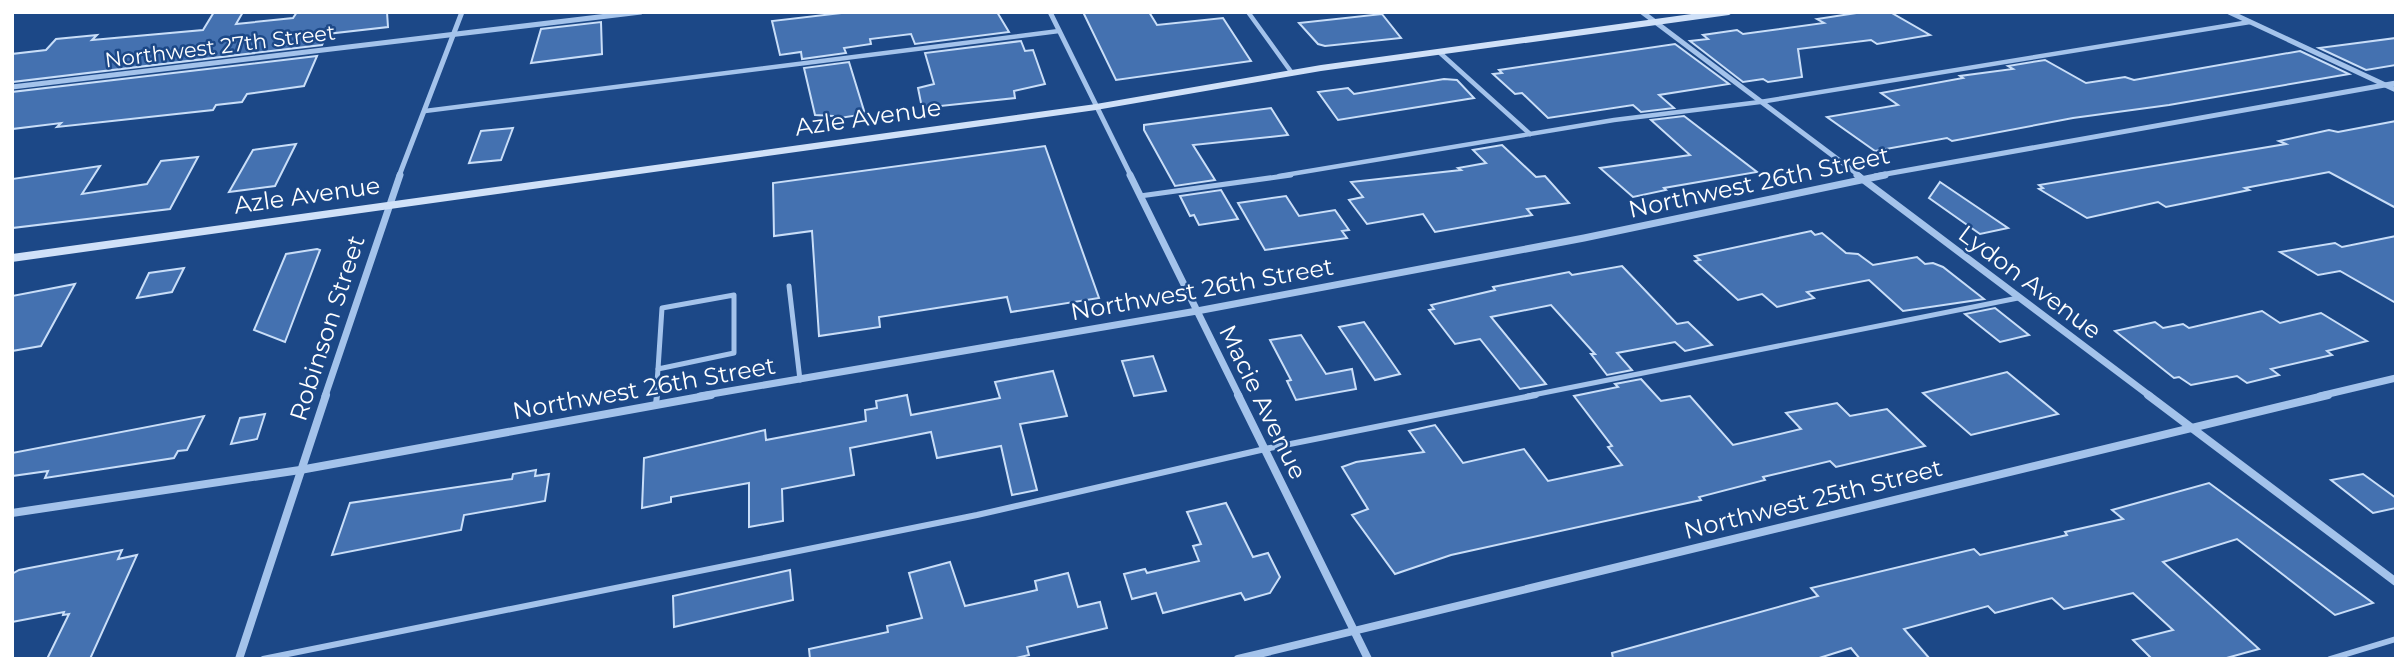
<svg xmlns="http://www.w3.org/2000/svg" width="2408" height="671" font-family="Montserrat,sans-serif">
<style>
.building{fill:#4471b0;stroke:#c9def8;stroke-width:2}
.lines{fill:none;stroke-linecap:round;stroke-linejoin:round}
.lane-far2{stroke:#a4c3eb;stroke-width:4.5}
.lane-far1{stroke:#a4c3eb;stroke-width:5}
.lane{stroke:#a4c3eb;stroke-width:6}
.street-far2{stroke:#a4c3eb;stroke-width:5}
.street-far1{stroke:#a4c3eb;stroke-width:7}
.street{stroke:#a4c3eb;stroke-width:8}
.secondary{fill:#d0e1f8;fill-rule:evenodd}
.labels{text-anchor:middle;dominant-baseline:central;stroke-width:5;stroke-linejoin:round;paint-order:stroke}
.far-street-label{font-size:21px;fill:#fff;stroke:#1c4887}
.street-label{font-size:24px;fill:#fff;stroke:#1c4887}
</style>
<rect width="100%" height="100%" fill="#1c4887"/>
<g class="building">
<polygon points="214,12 243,12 236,24 293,18 297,12 387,12 388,27 327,34 322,45 12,82 12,54 46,50 56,39 97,35 92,40 203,30"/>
<polygon points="850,12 997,12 1009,32 915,44 911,34 870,39 871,44 844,48 846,53 802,59 801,52 780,55 772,21"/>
<polygon points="1083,12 1149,12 1157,25 1223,18 1251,61 1116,80"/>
<polygon points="1863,12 1890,12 1930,35 1877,44 1871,40 1798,49 1802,77 1768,82 1763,79 1743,82 1690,41 1708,39 1703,35 1737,30 1743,34 1824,23 1817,19"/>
<polygon points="1382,14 1401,38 1325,46 1318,44 1299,23"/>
<polygon points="601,22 602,54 531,63 541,29"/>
<polygon points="2396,38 2396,65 2366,70 2319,48"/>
<polygon points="1021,41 1025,51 1033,50 1045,84 1014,91 1015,98 922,108 918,88 934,84 925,53"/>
<polygon points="1675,44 1729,84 1659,95 1674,108 1641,112 1633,105 1548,118 1522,93 1515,94 1493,74 1502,73 1499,70"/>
<polygon points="2300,51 2349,74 2169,105 2073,118 1952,141 1947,138 1875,151 1827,117 1898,105 1881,93 1963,78 1960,76 2013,69 2008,66 2045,60 2086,83 2125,77 2134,80"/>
<polygon points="317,56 304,86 247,94 242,102 216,105 213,110 57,127 61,123 12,129 12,92"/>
<polygon points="849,62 865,114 834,119 833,116 815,115 804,68"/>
<polygon points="1444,79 1457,80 1474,98 1338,120 1318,92 1348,88 1354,94"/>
<polygon points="1271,108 1288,135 1193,145 1215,180 1175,186 1144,130 1144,125"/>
<polygon points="1684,116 1757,172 1664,188 1666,190 1633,197 1600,168 1690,155 1651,120"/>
<polygon points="2396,121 2396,208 2329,172 2245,188 2249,190 2166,207 2158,202 2087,218 2039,189 2043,188 2039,185 2286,144 2279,141 2329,130 2338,132"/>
<polygon points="513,128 501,160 469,163 481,131"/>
<polygon points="296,144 275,186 229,192 253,150"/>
<polygon points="1502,145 1536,177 1545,176 1569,203 1527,209 1532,215 1435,232 1423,214 1367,224 1349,200 1363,197 1351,182 1461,170 1458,168 1486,163 1473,150"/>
<polygon points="1045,146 1099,298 1011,312 1007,297 879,317 880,327 819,336 812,231 774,236 773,183"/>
<polygon points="198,157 170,209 12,228 12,179 100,166 82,194 147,184 161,161"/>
<polygon points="1940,182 2008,228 1980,234 1929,198"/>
<polygon points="1221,190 1238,219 1199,225 1194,215 1190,216 1180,196"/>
<polygon points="1286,196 1299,216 1335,210 1349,230 1342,231 1347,238 1265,250 1238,203"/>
<polygon points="1811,231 1815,235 1822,233 1846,253 1858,254 1873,265 1917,257 1925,264 1933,263 1943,267 1984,299 1903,311 1869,280 1807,292 1814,298 1777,307 1762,294 1738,300 1695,261 1700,260 1695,256"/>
<polygon points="2396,236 2396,303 2340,271 2318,275 2280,252 2335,243 2342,247"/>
<polygon points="317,249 320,250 285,342 254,330 286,254"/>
<polygon points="1622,266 1677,324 1688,322 1712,345 1685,351 1675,342 1617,353 1632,370 1607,375 1591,354 1595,354 1551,305 1491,317 1546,384 1520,389 1480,339 1455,344 1429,310 1434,309 1431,305 1495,290 1493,287 1569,272 1572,275"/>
<polygon points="184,268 172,292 137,298 149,273"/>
<polygon points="75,284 41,346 12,351 12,296"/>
<polygon points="1995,308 2029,335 2000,342 1965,314"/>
<polygon points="2262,311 2280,323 2321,313 2367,341 2327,351 2332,355 2271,369 2279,375 2247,383 2237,376 2191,385 2179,377 2174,378 2115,331 2155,322 2163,328 2183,324 2189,328"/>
<polygon points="1364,322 1400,374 1375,380 1339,327"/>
<polygon points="1301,335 1326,374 1352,369 1356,389 1296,400 1287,381 1291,380 1270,340"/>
<polygon points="1153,356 1166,391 1134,396 1122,361"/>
<polygon points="1053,371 1067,416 1020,424 1037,490 1012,495 1001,446 937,458 931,432 850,448 854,475 782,489 783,521 749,527 749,483 671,497 671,502 642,508 644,458 765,430 766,440 866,421 865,410 877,408 876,401 907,395 911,415 1000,398 995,382"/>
<polygon points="2007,372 2058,414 1971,435 1923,393"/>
<polygon points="1641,379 1661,401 1690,396 1733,445 1801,429 1786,413 1837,403 1850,416 1887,409 1925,446 1836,467 1830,461 1763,477 1765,480 1699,497 1701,500 1451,555 1395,574 1352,515 1368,509 1342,467 1356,462 1424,452 1409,431 1435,425 1463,463 1524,449 1548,481 1622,465 1608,447 1612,446 1574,396 1618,387 1615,384"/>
<polygon points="265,414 257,439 231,444 240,418"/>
<polygon points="204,416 187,450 178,451 174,458 45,478 48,471 12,476 12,453"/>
<polygon points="536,470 535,476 549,474 545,501 464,515 461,530 332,555 350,503 512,479 513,474"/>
<polygon points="2363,474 2396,498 2396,508 2373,513 2331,480"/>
<polygon points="2209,483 2373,603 2335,615 2237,539 2163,562 2259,649 2223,659 2152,659 2133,640 2173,630 2133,593 2064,609 2052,598 1995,613 1988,606 1904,629 1930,659 1860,659 1851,648 1816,659 1613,659 1612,653 1818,596 1811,588 1974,549 1980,555 2067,535 2065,532 2123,519 2112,510"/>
<polygon points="1226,503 1253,557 1268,553 1280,577 1270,593 1245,600 1241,593 1163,613 1156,593 1132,599 1124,574 1145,569 1147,573 1199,561 1193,546 1201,544 1187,512"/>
<polygon points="122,550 118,559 137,555 90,659 47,659 69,614 63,615 64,612 12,622 12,574 19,570"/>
<polygon points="950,562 965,606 1037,590 1035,581 1068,573 1078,607 1100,602 1107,628 1027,647 1029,655 1012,659 810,659 809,649 888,632 887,626 922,618 909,573"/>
<polygon points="790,570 793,600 674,627 673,596"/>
</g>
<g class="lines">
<g class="lane-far2">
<polyline points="1248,12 1292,73"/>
<polyline points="1439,52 1530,134"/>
<polyline points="425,111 1059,31"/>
<polyline points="1279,176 1614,120 1760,102 2250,22"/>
</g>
<g class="lane-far1">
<polyline points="1140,196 1291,175"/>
<polyline points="789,286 800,380"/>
<polygon points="734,295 734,353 658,369 662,308"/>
<polyline points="656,396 658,369"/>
<polyline points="1528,396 2018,298"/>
</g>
<g class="lane">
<polyline points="656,404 657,395"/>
<polyline points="263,659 977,515 1265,449 1536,395"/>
<polyline points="2330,659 2396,639"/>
</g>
<g class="street-far2">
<polyline points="1050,12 1131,176"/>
<polyline points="1642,12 1860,176"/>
<polyline points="2229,12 2396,90"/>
<polyline points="12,87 641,12"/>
<polyline points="399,176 462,12"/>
<polyline points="1875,176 2396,83"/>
</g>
<g class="street-far1">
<polyline points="1130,175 1239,396"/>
<polyline points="1857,175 2150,396"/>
<polyline points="325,396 400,175"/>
<polyline points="700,396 1197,311 1584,238 1885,175"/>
<polyline points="2320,396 2396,378"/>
</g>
<g class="street">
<polyline points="1238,395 1368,659"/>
<polyline points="2148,395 2396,582"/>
<polyline points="12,513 300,470 711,395"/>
<polyline points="239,659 326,395"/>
<polyline points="1238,659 2328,395"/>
</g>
<polygon class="secondary" points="1706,12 1734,12 1729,15 1321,71 1096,110 12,262 12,254 1096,104 1321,65"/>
</g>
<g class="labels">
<g class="far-street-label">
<text transform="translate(220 46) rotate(-7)">Northwest 27th Street</text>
</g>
<g class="street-label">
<text transform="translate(868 117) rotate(-8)">Azle Avenue</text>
<text transform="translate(1759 182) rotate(-12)">Northwest 26th Street</text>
<text transform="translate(307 195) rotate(-8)">Azle Avenue</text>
<text transform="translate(2030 282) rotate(37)">Lydon Avenue</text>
<text transform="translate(1202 289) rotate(-10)">Northwest 26th Street</text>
<text transform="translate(327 328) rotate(-72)">Robinson Street</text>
<text transform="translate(644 388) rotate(-10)">Northwest 26th Street</text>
<text transform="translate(1263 402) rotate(64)">Macie Avenue</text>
<text transform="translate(1813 499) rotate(-14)">Northwest 25th Street</text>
</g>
</g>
<rect width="2408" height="671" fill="none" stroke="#ffffff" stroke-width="28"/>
</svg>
